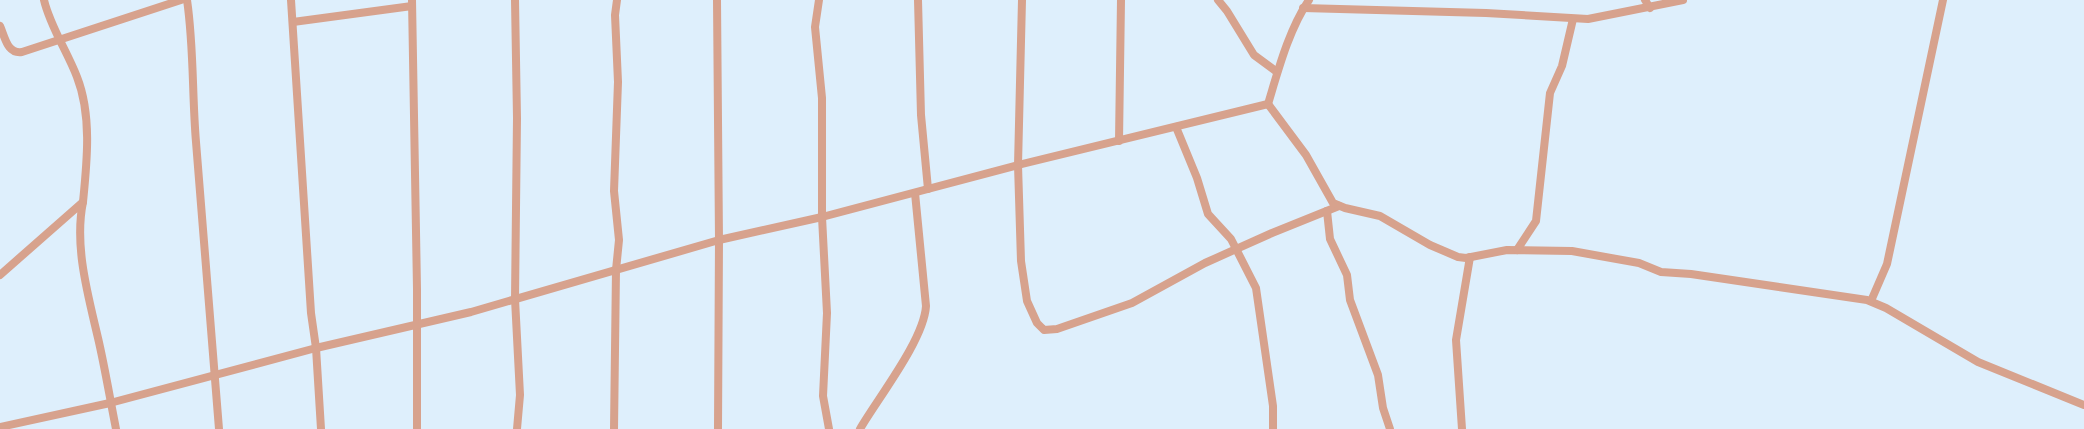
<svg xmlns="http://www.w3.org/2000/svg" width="2084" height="429" font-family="Quicksand,sans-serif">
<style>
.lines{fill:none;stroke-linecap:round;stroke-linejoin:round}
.minor{stroke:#d7a28d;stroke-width:8}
</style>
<rect width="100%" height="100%" fill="#deeffc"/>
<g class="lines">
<g class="minor">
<path d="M 44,0 C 50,26 67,51 77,77 C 92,115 87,162 83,202"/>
<path d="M 187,0 C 194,47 192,95 196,142 C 203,238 212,333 219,429"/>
<polyline points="291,0 311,313 316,348 321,429"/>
<polyline points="412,0 417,289 417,429"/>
<polyline points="515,0 517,118 515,299 520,395 517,429"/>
<polyline points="717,0 719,240 718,429"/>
<polyline points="819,0 815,27 822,98 822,217 827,313 823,396 829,429"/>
<polyline points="918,0 921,115 928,189"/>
<polyline points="1022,0 1018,165 1021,261 1027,301 1037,323 1044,330 1057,329 1132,303 1205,263 1272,233 1339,206"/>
<polyline points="1218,0 1227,11 1254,55 1277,72"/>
<polyline points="1645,0 1650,8"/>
<polyline points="1303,8 1486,13 1588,19 1683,0"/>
<polyline points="293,22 412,6"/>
<path d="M 0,26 C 5,37 7,54 22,52 L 181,0"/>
<polyline points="1268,104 1306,155 1333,203 1345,208 1380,216 1430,245 1458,257 1466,258 1507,250 1572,251 1639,263 1661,272 1691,274 1867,300 1886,308 1978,362 2084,405"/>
<path d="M 1268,104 C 1278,71 1289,29 1309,0"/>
<polyline points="1176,127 1197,178 1208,214 1231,239 1256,288 1273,406 1273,429"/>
<polyline points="1119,141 1121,0"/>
<polyline points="1327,211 1330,239 1347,275 1350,300 1378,375 1383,408 1390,429"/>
<polyline points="1517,250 1536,221 1550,93 1562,66 1573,19"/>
<path d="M 0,275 L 83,202 C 74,246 88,295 98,338 C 105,368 110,399 116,429"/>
<polyline points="1871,301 1887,264 1943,0"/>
<polyline points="0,427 110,403 316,348 471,312 719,240 822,217 1018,165 1268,104"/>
<polyline points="614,429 616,270 619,240 614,191 618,82 615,15 617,0"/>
<path d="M 860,429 C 878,398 924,340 926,306 L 915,193"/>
<polyline points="1462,429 1456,340 1470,257"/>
</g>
</g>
</svg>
